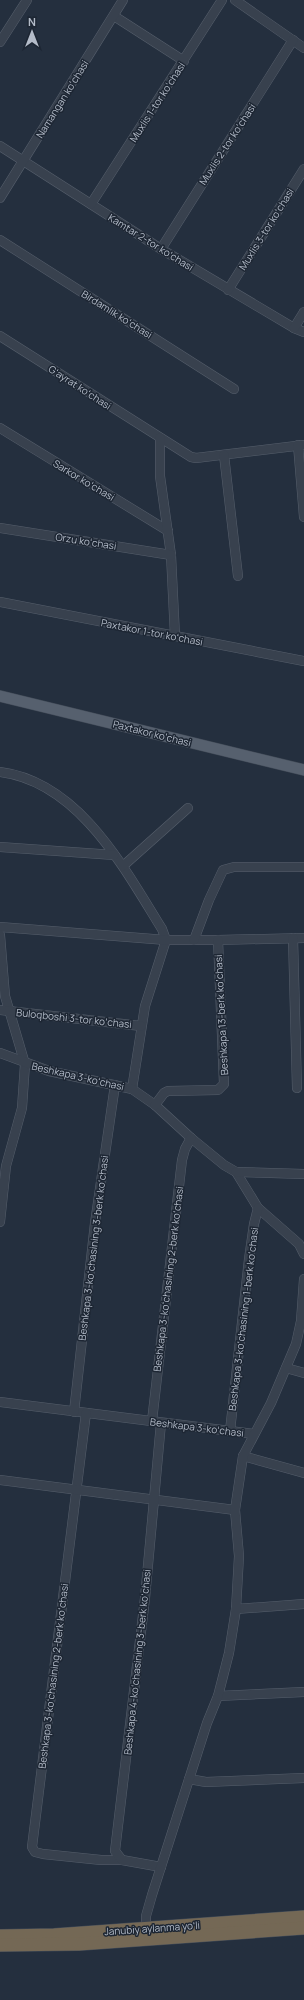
<svg xmlns="http://www.w3.org/2000/svg" width="304" height="2000" font-family="Manrope,sans-serif">
<style>
.lines{fill:none;stroke-linecap:round;stroke-linejoin:round}
.minor-casing{stroke:#565f6c;stroke-width:10}
.major-casing{stroke:#414a57;stroke-width:12}
.highway-casing{stroke:#434c59;stroke-width:14}
.minor{stroke:#38414e;stroke-width:9}
.major{stroke:#56606e;stroke-width:11}
.highway{stroke:#746855;stroke-width:13}
.labels{text-anchor:middle;dominant-baseline:central;stroke-width:3;stroke-linejoin:round;paint-order:stroke}
.street-label{font-size:10px;fill:#b4bcc9;stroke:#1d2633}
</style>
<rect width="100%" height="100%" fill="#242f3e"/>
<g class="lines">
<defs>
<g id="minor">
<polyline points="235,0 304,48"/>
<polyline points="114,16 184,61"/>
<polyline points="0,42 27,0"/>
<polyline points="0,146 161,249 294,328 304,332"/>
<polyline points="0,198 123,0"/>
<polyline points="91,204 222,0"/>
<polyline points="0,240 234,389"/>
<polyline points="161,249 293,40"/>
<polyline points="228,290 304,169"/>
<polyline points="294,328 304,312"/>
<polyline points="0,336 191,457 196,458 304,445"/>
<polyline points="0,428 168,531"/>
<polyline points="160,438 160,476 171,555 175,636"/>
<polyline points="298,445 304,517"/>
<polyline points="224,455 238,576"/>
<polyline points="0,528 171,555"/>
<polyline points="0,602 304,661"/>
<path d="M 0,772 C 79,782 124,868 162,929 L 166,940 L 145,1006 L 132,1089"/>
<polyline points="0,847 114,855"/>
<polyline points="123,866 188,808"/>
<polyline points="0,927 166,940 218,940 304,938"/>
<polyline points="0,935 5,996 25,1064 22,1108 6,1166 0,1222"/>
<polyline points="293,938 297,1088"/>
<polyline points="194,940 209,900 223,870 234,867 304,867"/>
<polyline points="0,1010 141,1026"/>
<polyline points="0,1053 49,1071 132,1089 155,1105 191,1138 224,1165 236,1172 258,1208 299,1244 304,1254"/>
<polyline points="155,1105 164,1093 168,1091 218,1090 224,1084 218,940"/>
<polyline points="236,1172 304,1174"/>
<polyline points="286,1368 304,1373"/>
<polyline points="0,1402 254,1434"/>
<polyline points="74,1412 95,1223 115,1085"/>
<polyline points="86,1413 32,1847 35,1852 43,1854 101,1860 122,1860"/>
<polyline points="152,1421 182,1160 185,1149 191,1138"/>
<polyline points="230,1431 249,1259 254,1224 258,1208"/>
<polyline points="243,1456 304,1473"/>
<polyline points="0,1480 235,1510"/>
<polyline points="236,1609 304,1604"/>
<polyline points="218,1696 304,1692"/>
<polyline points="189,1779 206,1782 304,1778"/>
<polyline points="161,1867 122,1860 115,1851 145,1598 161,1423"/>
<polyline points="146,1929 146,1916 152,1895 207,1723 218,1696 229,1653 236,1609 239,1556 235,1510 243,1456 271,1403 296,1344 301,1321 304,1279"/>
</g>
<polyline id="major" points="0,696 304,770"/>
<g id="highway">
<polyline points="0,1936 54,1935 304,1917"/>
<polyline points="0,1945 79,1944 304,1928"/>
</g>
</defs>
<use href="#minor" class="minor-casing"/>
<use href="#major" class="major-casing"/>
<use href="#highway" class="highway-casing"/>
<use href="#minor" class="minor"/>
<use href="#major" class="major"/>
<use href="#highway" class="highway"/>
</g>
<g class="labels">
<g class="street-label">
<text transform="translate(62 99) rotate(-58)">Namangan koʻchasi</text>
<text transform="translate(157 102) rotate(-57)">Muxlis 1-tor koʻchasi</text>
<text transform="translate(227 144) rotate(-57)">Muxlis 2-tor koʻchasi</text>
<text transform="translate(266 229) rotate(-58)">Muxlis 3-tor koʻchasi</text>
<text transform="translate(151 242) rotate(32)">Kamtar 2-tor koʻchasi</text>
<text transform="translate(117 314) rotate(32)">Birdamlik koʻchasi</text>
<text transform="translate(80 387) rotate(33)">Gʻayrat koʻchasi</text>
<text transform="translate(84 480) rotate(31)">Sarkor koʻchasi</text>
<text transform="translate(86 541) rotate(9)">Orzu koʻchasi</text>
<text transform="translate(152 632) rotate(11)">Paxtakor 1-tor koʻchasi</text>
<text transform="translate(152 733) rotate(14)">Paxtakor koʻchasi</text>
<text transform="translate(221 1015) rotate(-93)">Beshkapa 13-berk koʼchasi</text>
<text transform="translate(74 1018) rotate(6)">Buloqboshi 3-tor koʻchasi</text>
<text transform="translate(78 1076) rotate(13)">Beshkapa 3-koʻchasi</text>
<text transform="translate(93 1248) rotate(-83)">Beshkapa 3-koʻchasining 3-berk koʻchasi</text>
<text transform="translate(168 1279) rotate(-83)">Beshkapa 3-koʻchasining 2-berk koʻchasi</text>
<text transform="translate(243 1319) rotate(-83)">Beshkapa 3-koʻchasining 1-berk koʻchasi</text>
<text transform="translate(197 1427) rotate(7)">Beshkapa 3-koʻchasi</text>
<text transform="translate(137 1662) rotate(-84)">Beshkapa 4-koʻchasining 3-berk koʻchasi</text>
<text transform="translate(53 1676) rotate(-83)">Beshkapa 3-koʻchasining 2-berk koʻchasi</text>
<text transform="translate(152 1928) rotate(-4)">Janubiy aylanma yoʻli</text>
</g>
</g>
<g transform="translate(32 32)" stroke="#1d2633" stroke-width="3" paint-order="stroke">
<path d="M0-3L7 15L0 10L-7 15Z" fill="#b4bcc9"/>
<text y="-6" font-size="11" font-weight="bold" text-anchor="middle" fill="#b4bcc9">N</text>
</g>
</svg>
